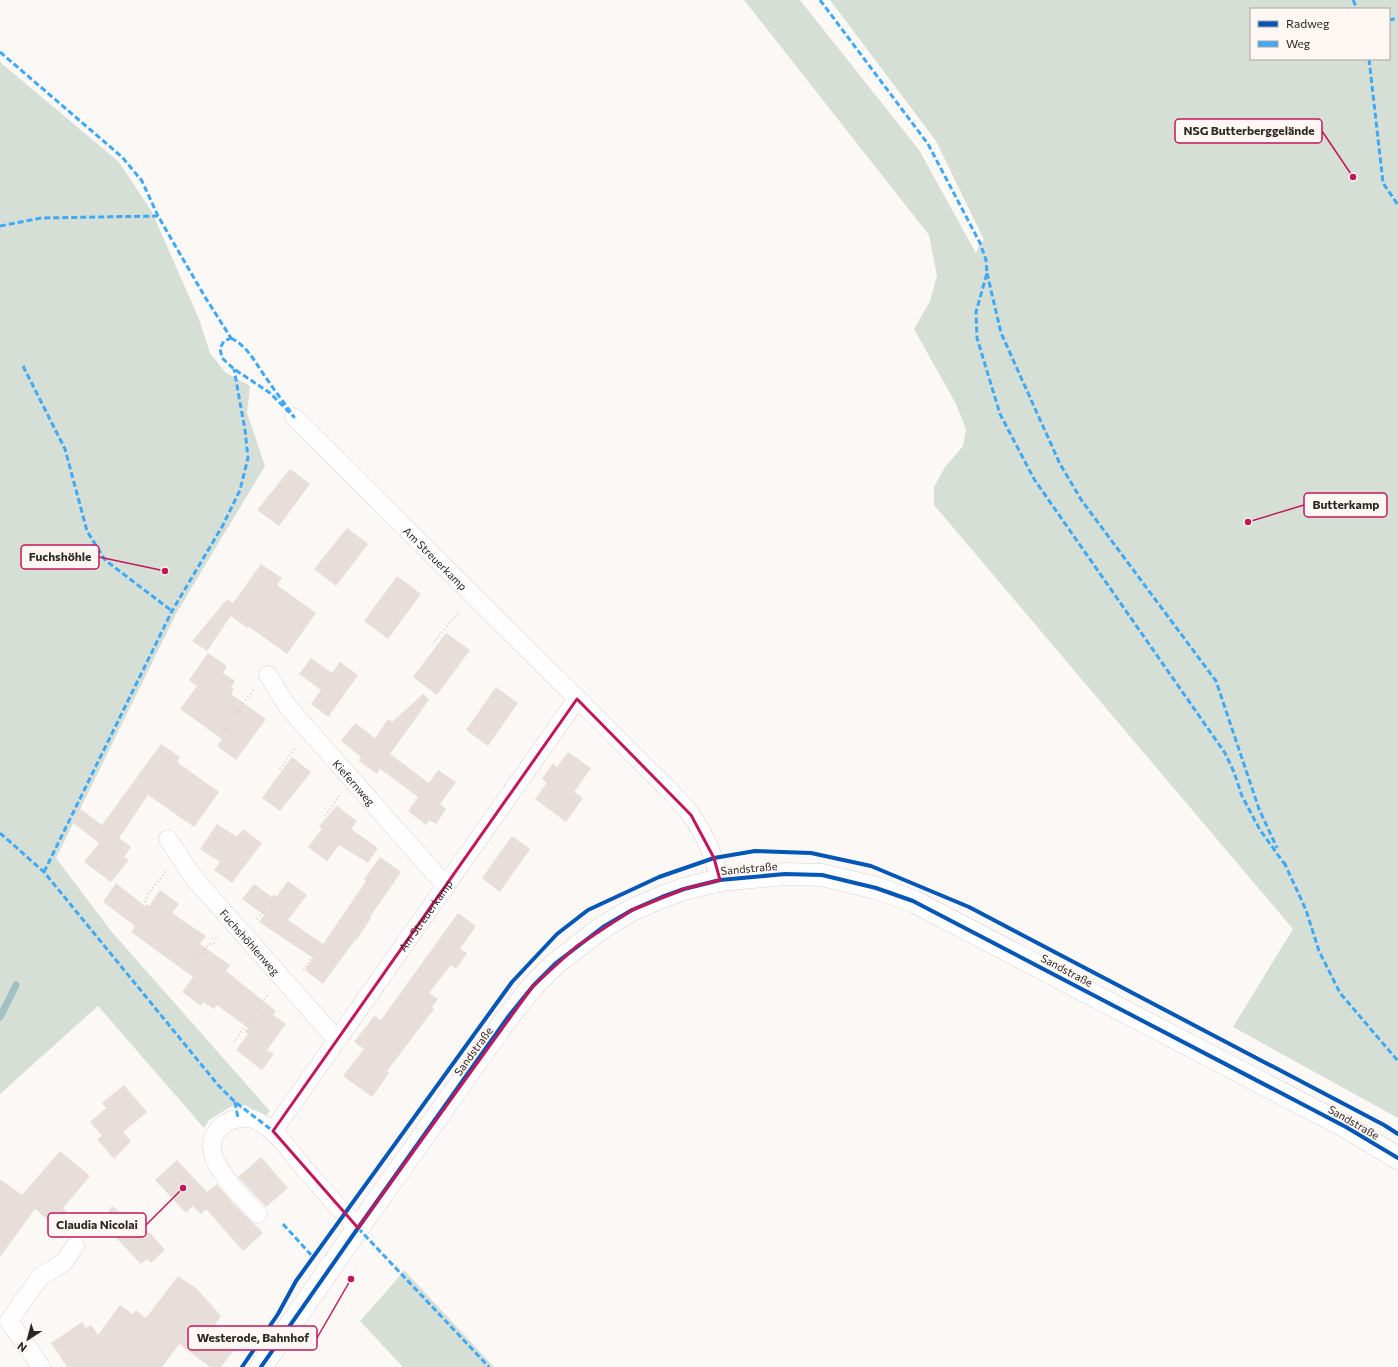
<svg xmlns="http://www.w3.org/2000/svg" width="1398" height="1367" font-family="Commissioner,sans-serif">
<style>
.green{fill:#d6dfd6;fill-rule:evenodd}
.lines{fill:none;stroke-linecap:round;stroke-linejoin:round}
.stream{stroke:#a2bfc3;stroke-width:7}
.building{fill:#e7deda}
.minor-casing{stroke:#d6d2d1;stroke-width:19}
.tertiary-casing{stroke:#d6d2d1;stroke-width:23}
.path{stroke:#d6d4d4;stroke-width:2.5;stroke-dasharray:1 3;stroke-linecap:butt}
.minor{stroke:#fffefe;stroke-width:18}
.tertiary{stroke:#fffefe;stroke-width:22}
.quiet{stroke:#3fa9f5;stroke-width:3;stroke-dasharray:6 3;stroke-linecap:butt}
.cycleway-casing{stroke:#fff7f3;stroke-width:6}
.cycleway{stroke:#0057b8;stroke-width:4}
.marked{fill:none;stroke:#c2185b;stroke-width:3;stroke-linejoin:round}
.labels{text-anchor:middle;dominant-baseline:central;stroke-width:3;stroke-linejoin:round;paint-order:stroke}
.street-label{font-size:11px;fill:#2a2725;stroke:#fff7f3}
.leader{fill:none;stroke:#c2185b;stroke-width:1.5}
.callout-dot{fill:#c2185b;stroke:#fff7f3;stroke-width:1.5}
.callout{fill:#fff7f3;stroke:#c2185b;stroke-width:1.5}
.callout-label{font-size:12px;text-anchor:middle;font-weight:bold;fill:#2a2725}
</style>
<rect width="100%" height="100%" fill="#fcf8f6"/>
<g class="green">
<path d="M 744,0 L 800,0 L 919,150 L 976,253 L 980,243 L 984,240 L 936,141 L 830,0 L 1398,0 L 1398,1118 L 1233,1027 L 1293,929 L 934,505 L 934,487 L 945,467 L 963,446 L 966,429 L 956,404 L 914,329 L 930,301 L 937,276 L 929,235 ZM 1251,9 L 1389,9 L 1389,59 L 1251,59 Z"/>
<polygon points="0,62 119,162 152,212 199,319 210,353 225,372 250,386 247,413 265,466 177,612 56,858 111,931 270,1111 264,1117 256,1111 245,1105 230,1107 209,1120 204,1128 98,1006 0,1094"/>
<polygon points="404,1270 494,1367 403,1367 360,1321 393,1284"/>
</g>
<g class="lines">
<polyline class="stream" points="0,1017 16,985"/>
</g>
<g class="building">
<polygon points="290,469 310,484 279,526 257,510"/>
<polygon points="347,528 368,544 336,586 314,569"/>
<polygon points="261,564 282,578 277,585 316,613 287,654 248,626 247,628 231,616 207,651 192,641 227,599 233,603"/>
<polygon points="397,576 421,594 388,639 364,621"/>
<polygon points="446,633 470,650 437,695 413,677"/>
<polygon points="208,653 227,666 223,673 235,681 231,687 234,689 231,694 266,719 236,760 217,746 222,739 180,709 197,686 189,680"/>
<polygon points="311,658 332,673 340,662 358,675 328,717 311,704 321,690 299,674"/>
<polygon points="496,687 518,703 488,746 466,730"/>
<polygon points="423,694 429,700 390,754 429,783 438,770 456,782 440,804 446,809 436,824 429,820 426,825 408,811 418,797 380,769 377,774 359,761 361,757 341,741 355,723 375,738 388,719 392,722"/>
<polygon points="161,744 180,757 177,762 219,792 194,827 151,797 150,797 148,795 119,838 131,847 124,857 129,860 111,882 84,862 99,843 71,821 81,809 102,825"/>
<polygon points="568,752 591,768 574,792 583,798 566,822 535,799 547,783 542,779 553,763 557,767"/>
<polygon points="292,757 311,772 280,811 262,798"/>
<polygon points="337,806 357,821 351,829 378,848 368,863 339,845 327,861 308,847 322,829 319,826"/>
<polygon points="217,824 237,837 243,829 262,843 232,883 214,870 220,862 200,849"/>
<polygon points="512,836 530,849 500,892 482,878"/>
<polygon points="380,857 401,872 370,917 371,918 356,941 355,940 323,984 305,970 313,958 259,922 264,915 242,899 254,884 272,897 274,895 277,896 288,881 307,895 288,920 323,944 366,881 364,879"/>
<polygon points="116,883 145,906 146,904 149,906 160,890 179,904 172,913 206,936 200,944 230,965 226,971 276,1011 273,1015 286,1024 267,1050 274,1054 262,1070 236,1050 248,1034 245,1032 248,1028 217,1005 214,1009 203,1002 201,1006 182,992 193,977 131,932 135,926 103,902"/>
<polygon points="458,913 476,926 460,949 467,953 456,969 451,965 429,993 438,999 432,1007 434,1009 387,1071 389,1073 372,1097 343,1076 364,1049 354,1042 374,1016 381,1020"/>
<polygon points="124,1085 147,1112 123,1132 131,1141 114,1159 97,1139 102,1136 90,1122 106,1108 102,1103"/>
<polygon points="60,1151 90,1176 63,1208 67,1212 55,1226 35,1209 0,1257 0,1179 22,1195"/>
<polygon points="261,1157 288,1188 266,1207 238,1177"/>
<polygon points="177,1160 207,1192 217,1184 233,1203 263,1233 243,1251 206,1209 201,1214 193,1206 186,1213 155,1180"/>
<polygon points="112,1206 152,1235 165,1250 151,1263 147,1259 141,1264 101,1222"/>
<polygon points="178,1276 197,1289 221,1316 214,1326 238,1345 221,1367 210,1367 179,1344 162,1367 67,1367 51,1343 82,1322 86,1328 91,1325 98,1335 120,1305 133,1314 136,1310 146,1318"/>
</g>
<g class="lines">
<defs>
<g id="minor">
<path id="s1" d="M 294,417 L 668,789 C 676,797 684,806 691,815 C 705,834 714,857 720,880"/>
<path id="s2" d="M 268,675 L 288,707 L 446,886"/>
<path id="s3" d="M 168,839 L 193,877 L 337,1040"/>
<path id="s4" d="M 273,1131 L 577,699"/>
<path d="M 258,1214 C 240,1194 189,1151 224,1124 C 232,1119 244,1116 253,1119 C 275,1128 289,1150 303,1167 C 321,1187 339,1209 358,1228"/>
<polyline points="41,1367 9,1321 40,1277 64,1262 75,1246"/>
</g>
<polyline id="tertiary" points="261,1367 358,1228 508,1017 533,986 556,963 603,927 632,910 662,897 684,889 720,880 785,874 822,875 876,888 913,901 1346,1127 1398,1158"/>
</defs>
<use href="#minor" class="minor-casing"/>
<use href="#tertiary" class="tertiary-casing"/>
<g class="path">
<polyline points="434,642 460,611"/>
<polyline points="222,733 253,690"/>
<polyline points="280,769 296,747"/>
<polyline points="325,816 340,795"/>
<polyline points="733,854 755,851 770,851"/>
<polyline points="145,902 148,894 166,871"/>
<polyline points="257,919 265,908"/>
<polyline points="190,969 209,944 214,943 218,936"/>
<polyline points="303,970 314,954"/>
<polyline points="234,1042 269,993"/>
</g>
<use href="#minor" class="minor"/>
<use href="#tertiary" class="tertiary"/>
<g class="quiet">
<polyline points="820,0 928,144 980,243 986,260 987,273 976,312 977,338 1000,414 1034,479 1225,753 1234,772 1242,796 1260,830 1286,866"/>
<polyline points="1353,0 1357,9"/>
<polyline points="1389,20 1398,18"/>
<polyline points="0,52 122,157 142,181 158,216 205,297 231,338"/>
<polyline points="1369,59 1383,183 1398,205"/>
<polyline points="0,226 41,218 158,216"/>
<polyline points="987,273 1001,333 1060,464 1082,501 1216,681 1259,809 1277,848"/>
<path d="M 231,338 C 249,347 257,366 269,382 C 277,394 286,405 294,417 L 270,393 L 234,369 L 222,358 L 220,348 L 224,341 Z"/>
<polyline points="23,366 65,449 87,531 105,560 172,611"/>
<polyline points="0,833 44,872 218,1085 235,1102 273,1131"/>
<polyline points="1284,862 1306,910 1319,951 1340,993 1398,1061"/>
<polyline points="44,872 172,611 223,525 240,490 248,458 245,430 234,369"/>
<polyline points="235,1102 238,1118"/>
<polyline points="283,1224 313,1257"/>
<polyline points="358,1228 489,1367"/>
</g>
<defs>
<g id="cycleway">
<polyline points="242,1367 278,1314 296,1281 512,982 557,934 588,910 659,877 714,858 755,851 811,853 871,866 969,907 1384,1125 1398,1134"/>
<polyline points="261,1367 358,1228 508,1017 533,986 556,963 603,927 632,910 662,897 684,889 720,880 785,874 822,875 876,888 913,901 1346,1127 1398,1158"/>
</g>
</defs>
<use href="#cycleway" class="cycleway-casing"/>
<use href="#cycleway" class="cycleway"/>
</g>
<path class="marked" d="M 577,699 L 691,815 L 714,858 L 720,880 L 684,889 L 632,910 L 577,946 L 533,986 L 358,1228 L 273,1131 Z"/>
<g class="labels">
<g class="street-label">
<text stroke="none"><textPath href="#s1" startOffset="200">Am Streuerkamp</textPath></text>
<text stroke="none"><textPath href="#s2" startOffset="138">Kiefernweg</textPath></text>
<text transform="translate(749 868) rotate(-5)">Sandstraße</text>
<text stroke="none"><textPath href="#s4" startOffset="264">Am Streuerkamp</textPath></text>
<text stroke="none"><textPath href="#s3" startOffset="132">Fuchshöhlenweg</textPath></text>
<text transform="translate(1067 970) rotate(28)">Sandstraße</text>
<text transform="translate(473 1051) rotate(-54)">Sandstraße</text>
<text transform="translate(1354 1122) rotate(30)">Sandstraße</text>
</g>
</g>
<path class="leader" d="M1353 177L1322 131M1248 522L1304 505M165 571L99 557M183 1188L146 1225M351 1279L317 1338"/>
<g class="callout-dot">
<circle cx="1353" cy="177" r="4"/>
<circle cx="1248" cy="522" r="4"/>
<circle cx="165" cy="571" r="4"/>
<circle cx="183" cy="1188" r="4"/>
<circle cx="351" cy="1279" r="4"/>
</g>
<g class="callout">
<rect x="1175" y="119" width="147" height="24" rx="4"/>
<rect x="1304" y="493" width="83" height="24" rx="4"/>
<rect x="21" y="545" width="78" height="24" rx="4"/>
<rect x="48" y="1213" width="98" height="24" rx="4"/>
<rect x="188" y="1326" width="129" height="24" rx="4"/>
</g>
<g class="callout-label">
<text x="1249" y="135">NSG Butterberggelände</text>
<text x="1346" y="509">Butterkamp</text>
<text x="60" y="561">Fuchshöhle</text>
<text x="97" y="1229">Claudia Nicolai</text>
<text x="253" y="1342">Westerode, Bahnhof</text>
</g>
<rect x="1250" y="8" width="140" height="52" fill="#fff7f3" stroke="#aaa4a1"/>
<rect x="1258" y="21" width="20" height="6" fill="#0057b8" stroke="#aaa4a1"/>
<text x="1286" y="28" font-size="12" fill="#2a2725">Radweg</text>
<rect x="1258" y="41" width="20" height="6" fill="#3fa9f5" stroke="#aaa4a1"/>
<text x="1286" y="48" font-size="12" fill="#2a2725">Weg</text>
<g transform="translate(28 1339) rotate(216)" stroke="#fff7f3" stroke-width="3" paint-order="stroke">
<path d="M0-3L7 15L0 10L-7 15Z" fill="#2a2725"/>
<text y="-6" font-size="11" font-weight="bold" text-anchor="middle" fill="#2a2725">N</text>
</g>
</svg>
